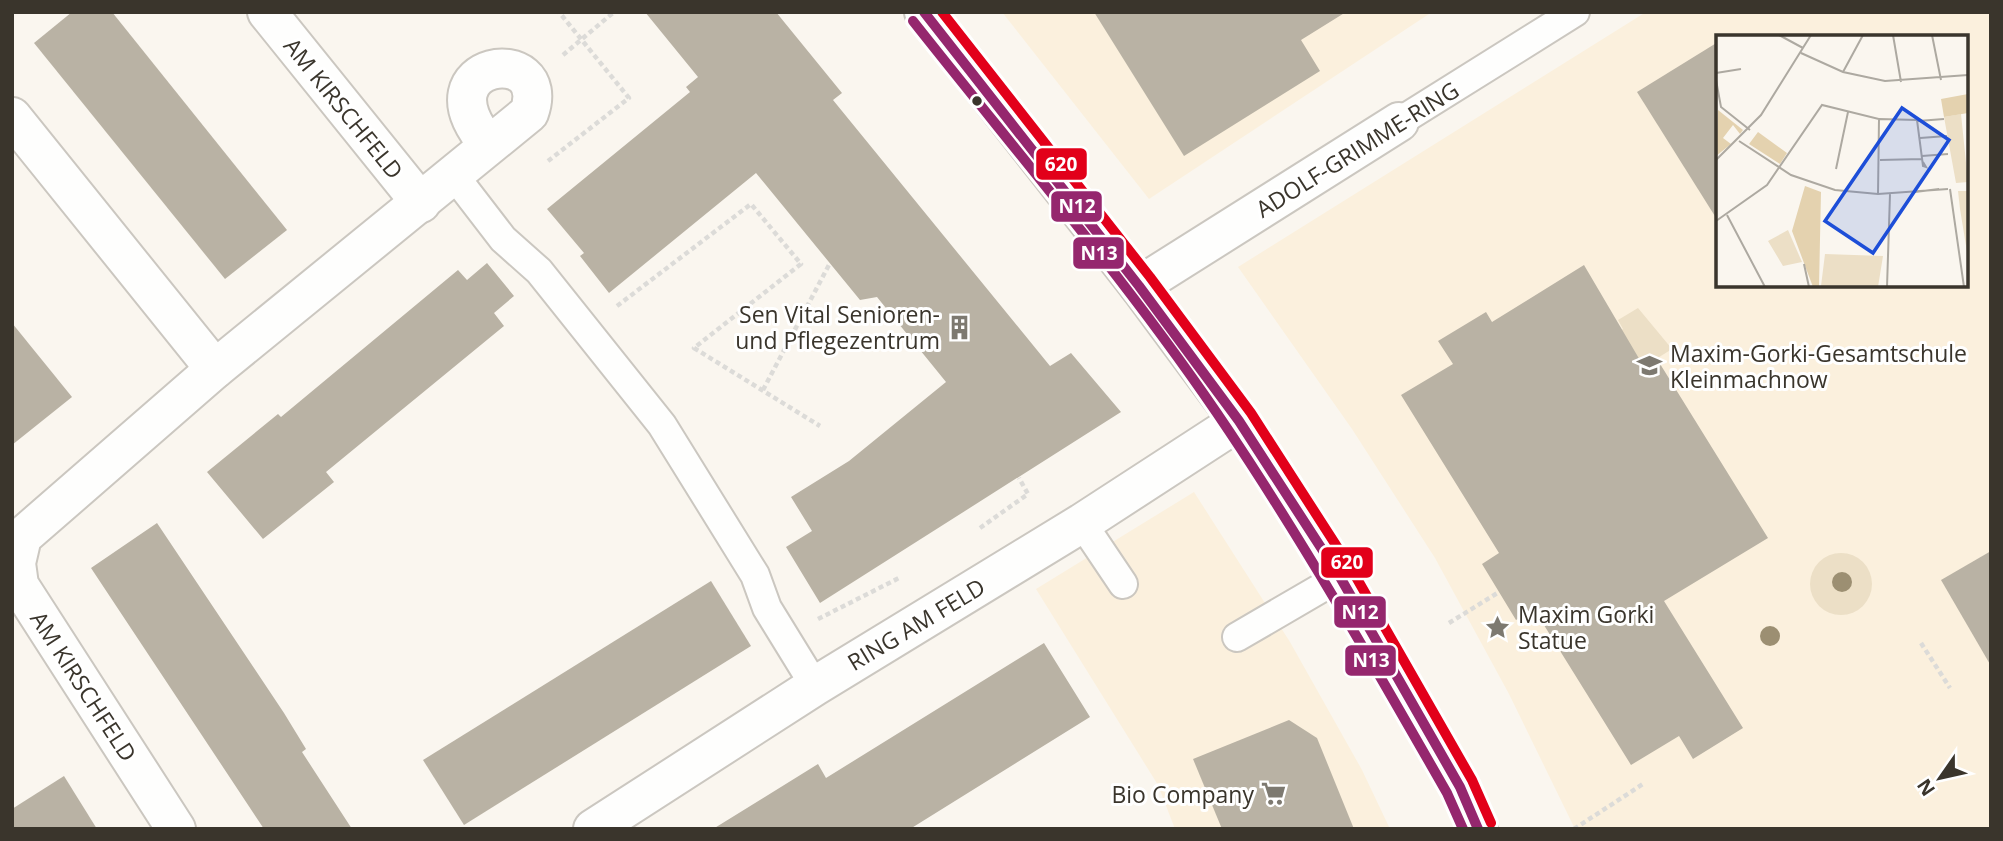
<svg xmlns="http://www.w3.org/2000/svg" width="2003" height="841" font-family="'Open Sans',sans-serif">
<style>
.built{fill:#fbf0dd;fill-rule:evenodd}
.green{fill:#ecdfc6}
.building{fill:#b9b2a4}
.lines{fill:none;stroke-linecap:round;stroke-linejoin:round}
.service-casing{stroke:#cbc7c0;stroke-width:32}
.minor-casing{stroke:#cbc7c0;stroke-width:42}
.tertiary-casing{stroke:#cbc7c0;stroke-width:42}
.path{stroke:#dcdbd8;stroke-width:4.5;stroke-dasharray:5 3.5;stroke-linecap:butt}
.service{stroke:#fefefd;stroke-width:28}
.minor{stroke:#fefefd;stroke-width:38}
.tertiary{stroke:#fefefd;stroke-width:38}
.bus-1-casing{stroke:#fff;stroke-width:16}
.bus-2-casing{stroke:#fff;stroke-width:16}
.bus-3-casing{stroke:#fff;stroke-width:16}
.bus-1{stroke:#95276e;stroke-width:10}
.bus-2{stroke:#95276e;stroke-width:10}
.bus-3{stroke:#e2001a;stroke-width:10}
.tree{fill:#9c8f72}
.bus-dot{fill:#3a352c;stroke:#fff;stroke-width:2.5}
.labels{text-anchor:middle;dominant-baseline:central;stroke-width:6;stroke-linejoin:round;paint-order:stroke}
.street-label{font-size:23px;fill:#3a352c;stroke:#fff}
.poi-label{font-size:23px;fill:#3a352c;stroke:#fff;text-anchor:end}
.inset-road{fill:none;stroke:#ada9a1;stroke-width:2}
.view{fill:#1d4ed8;fill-opacity:0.15;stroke:#1d4ed8;stroke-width:3.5}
.inset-edge{fill:none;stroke:#3a352c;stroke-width:3.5}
.line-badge{stroke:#fff;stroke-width:2.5}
.badge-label{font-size:19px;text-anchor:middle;font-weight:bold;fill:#fff}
</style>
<rect width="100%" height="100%" fill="#faf6ef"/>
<g class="built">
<polygon points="1002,12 1432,12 1149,199"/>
<path d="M 1646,12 L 1991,12 L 1991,829 L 1575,829 L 1509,694 L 1435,558 L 1352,429 L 1238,267 ZM 1718,37 L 1966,37 L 1966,285 L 1718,285 Z"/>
<polygon points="1194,492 1290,642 1362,770 1390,829 1175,829 1158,785 1036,589"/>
</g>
<g class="green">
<polygon points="1638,308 1672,349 1554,423 1532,385 1623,329 1618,320"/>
<circle cx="1841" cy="584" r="31"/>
</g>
<g class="building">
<polygon points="72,12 112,12 287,230 225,279 34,43"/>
<polygon points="645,12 776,12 842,93 833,100 1050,366 1071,353 1121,412 820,603 786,547 812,531 791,497 849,461 946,382 877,297 860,300 756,173 609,293 580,256 584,253 547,209 690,92 686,87 698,77"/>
<polygon points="1094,12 1346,12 1301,40 1320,71 1184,156"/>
<polygon points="1718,42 1718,221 1637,92"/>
<polygon points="487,263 514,296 494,313 504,326 326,472 334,482 263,539 207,472 278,414 281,417 458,270 467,280"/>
<polygon points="1584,265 1644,367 1657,359 1768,538 1664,601 1743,728 1693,759 1679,736 1631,765 1534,609 1516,620 1482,564 1499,553 1401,395 1453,364 1438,341 1486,312 1492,322"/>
<polygon points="12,323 72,397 12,445"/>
<polygon points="157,523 284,713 306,749 302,752 352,829 264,829 91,568"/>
<polygon points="1991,551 1991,666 1941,580"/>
<polygon points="711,581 751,646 464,825 423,760"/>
<polygon points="1044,643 1090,717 910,829 713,829 818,764 826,778"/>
<polygon points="1289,720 1317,738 1354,829 1222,829 1193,759"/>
<polygon points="64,776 97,829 12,829 12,809"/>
</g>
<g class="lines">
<defs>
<g id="service">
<polyline points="1399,122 1575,12"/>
<polyline points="453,174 503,239 539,271 662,425 755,575 767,608 815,686"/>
<polyline points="1082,523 1123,584"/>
<polyline points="1237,637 1340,577"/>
</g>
<g id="minor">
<polyline points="267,12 421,203"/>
<polyline points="12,117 215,369"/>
<polyline points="1139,286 1399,122"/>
<path d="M 176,829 L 19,585 L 16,563 L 22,537 L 215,369 L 529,113 C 555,41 416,60 488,144"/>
<polyline points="593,829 815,686 1082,523 1239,421"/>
</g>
<polyline id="tertiary" points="924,12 1139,286 1239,421 1340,577 1460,787 1478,829"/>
</defs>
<use href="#service" class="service-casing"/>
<use href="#minor" class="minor-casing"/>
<use href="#tertiary" class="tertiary-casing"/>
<g class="path">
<polyline points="563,55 614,12"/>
<polyline points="548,161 629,98 559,12"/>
<polyline points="617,306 751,204 801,264 694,348 820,426"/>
<polyline points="763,390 830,263"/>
<polyline points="980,528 1028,494 1019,478"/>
<polyline points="818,619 901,577"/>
<polyline points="1449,623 1499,592"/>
<polyline points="1921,643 1950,688"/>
<polyline points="1574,829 1643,784"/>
</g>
<use href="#service" class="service"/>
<use href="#minor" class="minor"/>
<use href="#tertiary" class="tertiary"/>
<defs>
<polyline id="bus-1" points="924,12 1139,286 1239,421 1340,577 1460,787 1478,829"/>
<path id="bus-2" d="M 913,21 C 1018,154 1135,290 1229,431 C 1308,549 1377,671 1447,793 L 1463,829"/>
<polyline id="bus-3" points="942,12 1150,277 1251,413 1352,570 1472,780 1491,823"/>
</defs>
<use href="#bus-1" class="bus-1-casing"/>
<use href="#bus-2" class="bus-2-casing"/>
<use href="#bus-3" class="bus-3-casing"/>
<use href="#bus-1" class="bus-1"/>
<use href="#bus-2" class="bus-2"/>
<use href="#bus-3" class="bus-3"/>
</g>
<g class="tree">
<circle cx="1842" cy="582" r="10"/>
<circle cx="1770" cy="636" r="10"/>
</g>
<defs>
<symbol id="building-bare" viewBox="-9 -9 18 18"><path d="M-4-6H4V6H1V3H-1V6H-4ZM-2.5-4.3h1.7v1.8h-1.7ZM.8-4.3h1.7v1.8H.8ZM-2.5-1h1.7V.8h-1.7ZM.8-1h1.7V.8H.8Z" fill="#7d7970" stroke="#fff" stroke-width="2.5" paint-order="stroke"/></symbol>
<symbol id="school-bare" viewBox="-9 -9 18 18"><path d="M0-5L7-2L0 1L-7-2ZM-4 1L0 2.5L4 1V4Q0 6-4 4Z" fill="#7d7970" stroke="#fff" stroke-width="2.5" paint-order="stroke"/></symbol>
<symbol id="sight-bare" viewBox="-9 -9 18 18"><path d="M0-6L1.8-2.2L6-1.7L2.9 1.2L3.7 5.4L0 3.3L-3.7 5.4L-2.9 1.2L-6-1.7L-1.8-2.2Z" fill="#7d7970" stroke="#fff" stroke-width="2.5" paint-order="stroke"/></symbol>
<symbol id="supermarket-bare" viewBox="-9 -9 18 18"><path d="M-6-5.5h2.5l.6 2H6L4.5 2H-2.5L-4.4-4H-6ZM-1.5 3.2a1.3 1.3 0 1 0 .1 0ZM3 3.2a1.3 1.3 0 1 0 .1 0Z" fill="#7d7970" stroke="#fff" stroke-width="2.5" paint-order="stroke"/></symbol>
</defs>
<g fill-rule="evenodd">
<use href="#building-bare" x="942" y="310" width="35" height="35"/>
<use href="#school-bare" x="1632" y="348" width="35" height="35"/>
<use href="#sight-bare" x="1480" y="610" width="35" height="35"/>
<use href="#supermarket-bare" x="1256" y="776" width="35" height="35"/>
</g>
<circle class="bus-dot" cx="977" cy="101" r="6"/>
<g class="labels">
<g class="street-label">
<text transform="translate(344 108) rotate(51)">AM KIRSCHFELD</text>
<text transform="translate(1357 149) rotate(-32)">ADOLF-GRIMME-RING</text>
<text transform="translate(916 624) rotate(-31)">RING AM FELD</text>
<text transform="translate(84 686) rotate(57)">AM KIRSCHFELD</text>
</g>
<g class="poi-label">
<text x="940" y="314">Sen Vital Senioren-<tspan x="940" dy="26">und Pflegezentrum</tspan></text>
<text x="1670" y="353" text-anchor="start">Maxim-Gorki-Gesamtschule<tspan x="1670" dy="26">Kleinmachnow</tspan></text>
<text x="1518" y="614" text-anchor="start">Maxim Gorki<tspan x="1518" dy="26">Statue</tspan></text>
<text x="1254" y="794">Bio Company</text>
</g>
</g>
<g transform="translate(1716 35)">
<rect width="252" height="252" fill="#faf6ef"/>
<path d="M 245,79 L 252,147 L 240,148 L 228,82 ZM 242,156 L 252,156 L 252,223 L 244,174 ZM 72,195 L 86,227 L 67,231 L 52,206 ZM 109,219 L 167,221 L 162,252 L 105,251 Z" fill="#ecdfc6"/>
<path d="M 252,59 L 252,78 L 228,82 L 225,64 ZM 2,75 L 27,95 L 24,99 L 17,90 L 7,103 L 15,109 L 0,121 ZM 42,97 L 71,118 L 64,129 L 33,109 ZM 89,151 L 105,157 L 103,252 L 97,252 L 76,196 Z" fill="#e4d2af"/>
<path class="inset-road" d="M 63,0 L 87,13M 177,0 L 185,47M 216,0 L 225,45M 85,18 L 127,37 L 169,46 L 252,40M 127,37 L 147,0M 0,38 L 25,34M 0,45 L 5,72 L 34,95M 163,84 L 201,85 L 207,131 L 210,132 L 207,127M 202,86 L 228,84M 204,103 L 231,101M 23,106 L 75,140 L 119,155 L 162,159 L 232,154M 206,121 L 232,119M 0,125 L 45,80 L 95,0M 164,125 L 206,124M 120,134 L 132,77M 234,154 L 248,252M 199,157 L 223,154M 11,180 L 49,252M 0,186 L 51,150 L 106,70 L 163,84 L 162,159M 88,229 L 93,252M 171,252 L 174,159"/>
<path class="view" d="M 186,73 L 233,105 L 157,218 L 109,186 Z"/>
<rect width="252" height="252" class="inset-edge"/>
</g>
<g class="line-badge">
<rect x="1035" y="147" width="53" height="34" rx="7" fill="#e2001a"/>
<rect x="1050" y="190" width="53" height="33" rx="7" fill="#95276e"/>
<rect x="1072" y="236" width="53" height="34" rx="7" fill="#95276e"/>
<rect x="1320" y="546" width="54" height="33" rx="7" fill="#e2001a"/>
<rect x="1333" y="595" width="54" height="34" rx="7" fill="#95276e"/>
<rect x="1344" y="644" width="53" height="33" rx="7" fill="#95276e"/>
</g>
<g class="badge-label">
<text x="1061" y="171">620</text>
<text x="1077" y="213">N12</text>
<text x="1099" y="260">N13</text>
<text x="1347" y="569">620</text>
<text x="1360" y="619">N12</text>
<text x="1371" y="667">N13</text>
</g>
<rect width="2003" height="841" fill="none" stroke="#3a352c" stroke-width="28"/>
<g transform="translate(1940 778) rotate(236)" stroke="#ffffff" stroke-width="5" paint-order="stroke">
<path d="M0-5L12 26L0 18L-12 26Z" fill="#3a352c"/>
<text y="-10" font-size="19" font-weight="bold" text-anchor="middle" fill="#3a352c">N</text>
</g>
</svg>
